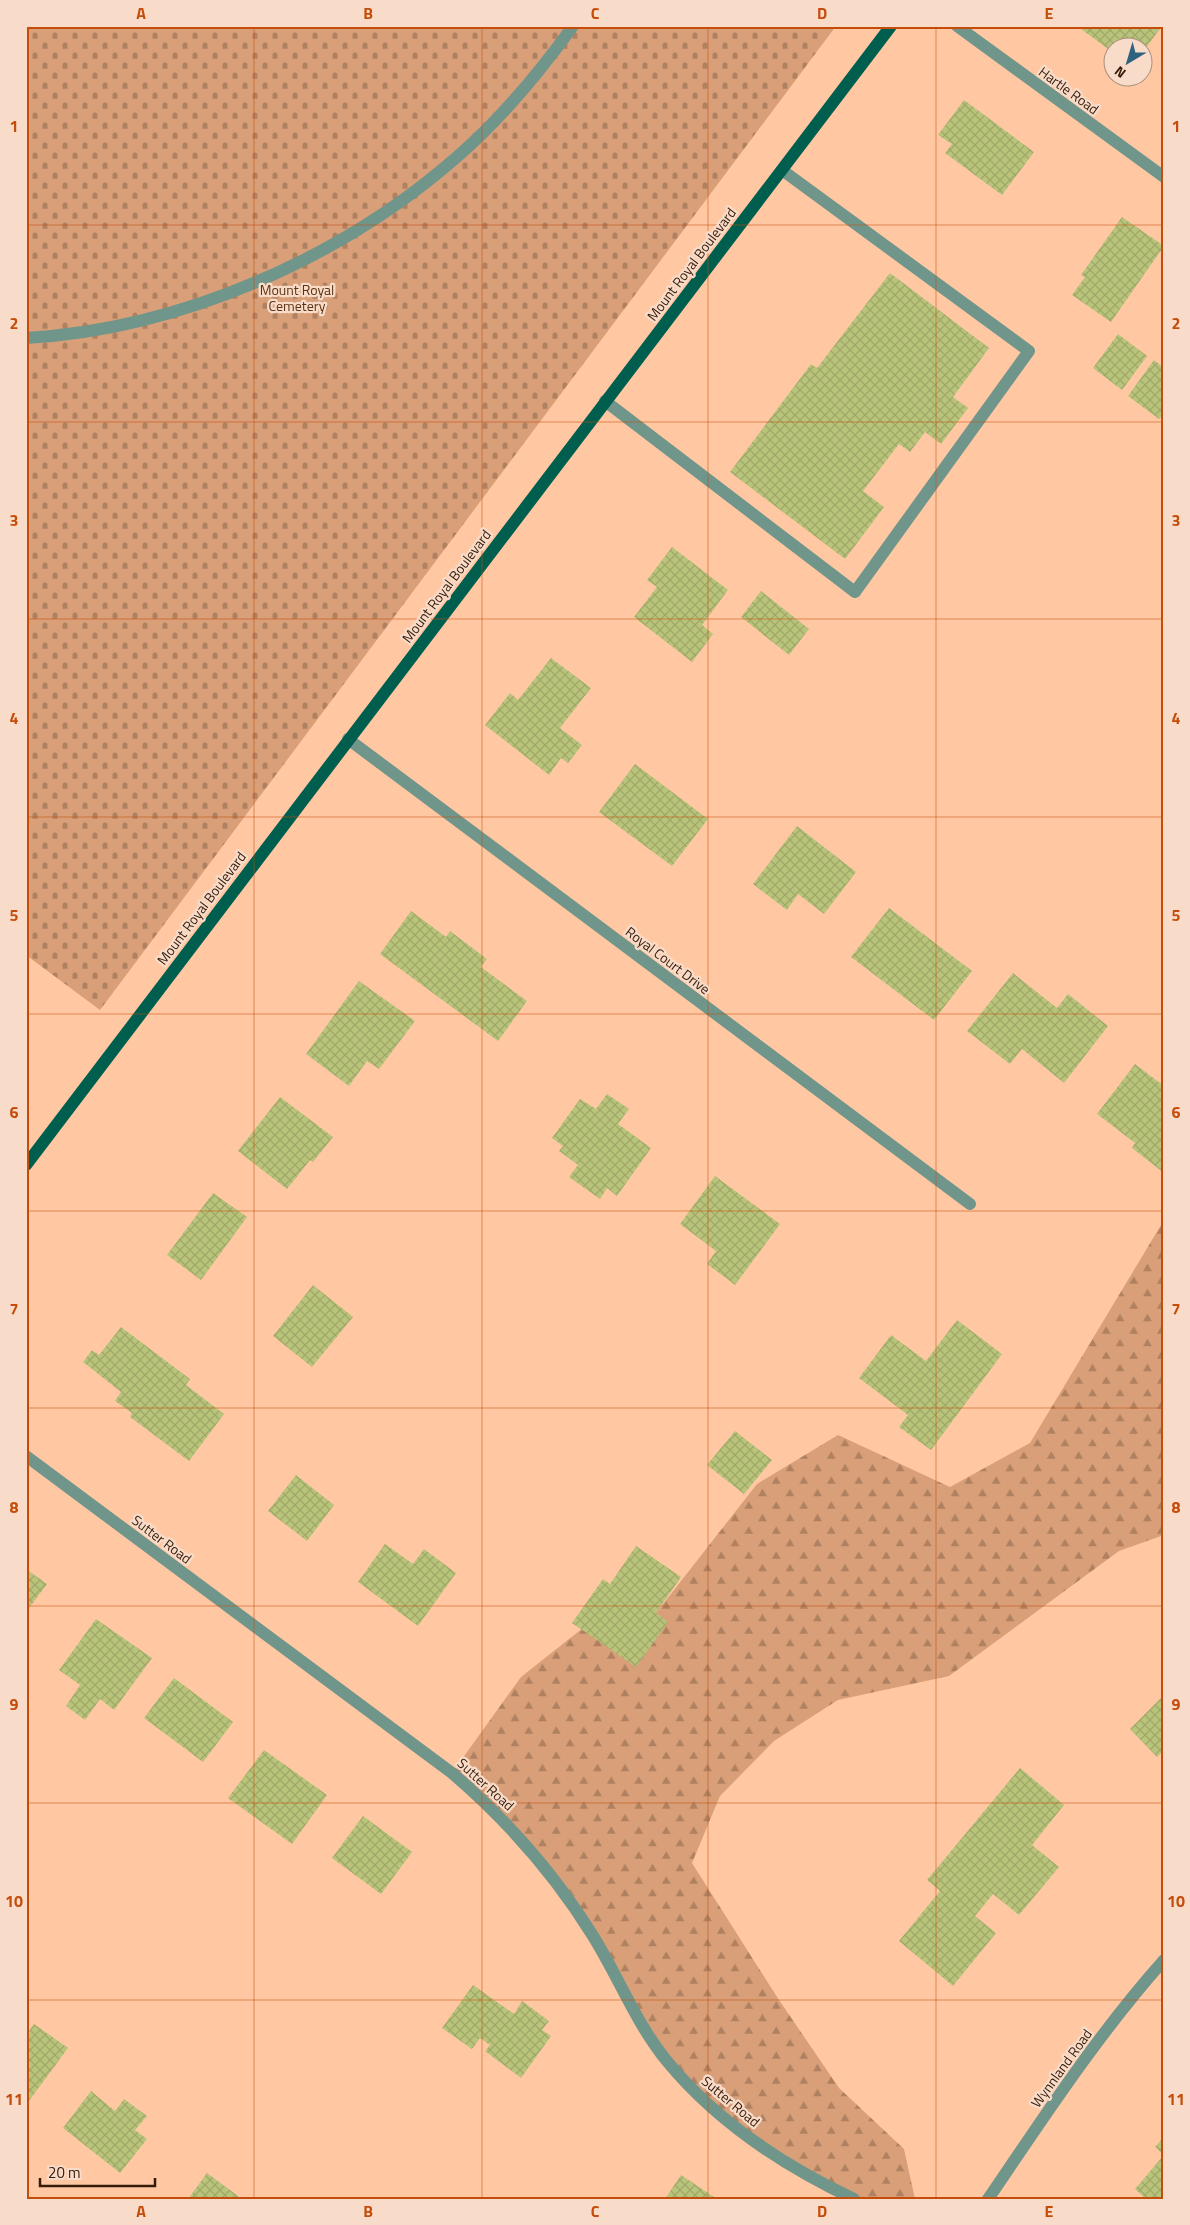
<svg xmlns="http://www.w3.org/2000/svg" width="1190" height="2225" font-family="'Titillium Web',sans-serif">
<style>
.forest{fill:url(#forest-firs)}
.cemetery{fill:url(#cemetery-stones)}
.building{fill:url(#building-cross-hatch)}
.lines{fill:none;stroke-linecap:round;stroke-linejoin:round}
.minor{stroke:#70958a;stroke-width:12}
.major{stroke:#005e4e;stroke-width:12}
.grid{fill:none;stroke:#c44d0b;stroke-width:1;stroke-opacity:0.55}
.labels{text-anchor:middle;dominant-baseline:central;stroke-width:4.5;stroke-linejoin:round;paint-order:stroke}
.street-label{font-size:14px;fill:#351c09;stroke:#f8dcc9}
.park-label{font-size:14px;fill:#5d3312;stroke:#f8dcc9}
.neatline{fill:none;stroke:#c44d0b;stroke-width:2}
.grid-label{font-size:16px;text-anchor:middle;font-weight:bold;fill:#c44d0b}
</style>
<defs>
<pattern id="forest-firs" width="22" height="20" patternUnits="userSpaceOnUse" patternTransform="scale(1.25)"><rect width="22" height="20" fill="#d89f78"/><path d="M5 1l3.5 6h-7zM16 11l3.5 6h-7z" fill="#b08161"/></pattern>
<pattern id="cemetery-stones" width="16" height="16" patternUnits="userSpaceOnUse" patternTransform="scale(1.25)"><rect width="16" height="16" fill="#d89f78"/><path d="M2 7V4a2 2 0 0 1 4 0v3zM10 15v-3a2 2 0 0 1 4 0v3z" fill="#b08161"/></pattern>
<pattern id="building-cross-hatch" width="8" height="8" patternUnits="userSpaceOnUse" patternTransform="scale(1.25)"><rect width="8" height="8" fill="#b9c47b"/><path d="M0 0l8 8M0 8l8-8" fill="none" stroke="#a0a869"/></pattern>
</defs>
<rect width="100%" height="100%" fill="#ffc8a3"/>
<polygon class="forest" points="1164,1220 1164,1535 1119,1551 949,1676 838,1700 774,1741 720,1796 692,1863 777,1997 839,2088 904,2149 915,2199 854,2199 800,2170 684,2081 569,1898 452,1773 521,1677 588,1624 656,1613 757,1484 838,1435 950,1487 1030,1443"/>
<polygon class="cemetery" points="26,26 836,26 100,1010 26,955"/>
<g class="building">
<polygon points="1077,26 1162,26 1142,53 1142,48 1112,48 1112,52"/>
<polygon points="964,100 1034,152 1002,195 945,153 952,144 938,135"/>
<polygon points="1122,217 1164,246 1111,322 1072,295 1085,277 1081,275"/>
<polygon points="890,273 989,348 953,397 968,408 941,444 925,432 910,452 899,444 863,491 884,507 845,559 730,472 811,364 817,368"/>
<polygon points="1118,334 1147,356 1122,390 1093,368"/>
<polygon points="1154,360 1164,368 1164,413 1159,419 1128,396"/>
<polygon points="672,547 728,590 702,625 713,634 692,662 634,617 657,587 647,580"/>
<polygon points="761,591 809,629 789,655 741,617"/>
<polygon points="551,658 591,688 560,728 582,745 568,763 561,758 549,775 485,725 510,693 518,700"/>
<polygon points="635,764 708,819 672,866 599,812"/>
<polygon points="797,826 856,872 824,914 798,894 787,910 753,884"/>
<polygon points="889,908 972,971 934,1020 851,957"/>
<polygon points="411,911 446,937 450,931 487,959 481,967 527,1001 498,1041 380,954"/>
<polygon points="1013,973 1057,1008 1068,994 1108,1026 1064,1083 1022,1049 1010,1064 967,1031"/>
<polygon points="359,981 415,1021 379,1069 367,1061 349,1086 306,1054"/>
<polygon points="1135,1064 1164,1086 1164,1173 1132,1148 1135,1143 1097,1114"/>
<polygon points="607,1094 629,1109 618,1124 651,1148 617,1196 607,1188 600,1199 569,1177 578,1165 559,1151 563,1146 552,1138 580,1099 596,1109"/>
<polygon points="280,1097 333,1137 313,1162 310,1160 287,1189 238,1151"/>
<polygon points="715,1176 780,1224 735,1285 707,1264 716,1251 680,1224"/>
<polygon points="213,1193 247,1217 201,1280 167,1255"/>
<polygon points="313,1285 353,1317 312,1367 273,1336"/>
<polygon points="957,1320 1002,1354 931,1450 899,1427 908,1415 859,1378 891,1335 926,1361"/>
<polygon points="121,1327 190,1379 186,1385 224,1414 189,1461 130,1417 132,1413 115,1401 121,1392 83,1362 92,1350 99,1355"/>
<polygon points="735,1431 772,1460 744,1494 707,1465"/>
<polygon points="296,1475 334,1505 307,1541 268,1511"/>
<polygon points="385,1544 413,1564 424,1549 456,1573 418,1626 358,1582"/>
<polygon points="636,1546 681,1577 656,1613 668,1622 636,1667 572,1623 603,1579 610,1584"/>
<polygon points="26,1569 47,1584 26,1612"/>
<polygon points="96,1619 152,1658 114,1710 100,1699 85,1720 66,1706 80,1685 59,1670"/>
<polygon points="174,1678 233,1722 203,1762 144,1718"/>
<polygon points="1162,1697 1164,1750 1157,1757 1130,1729"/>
<polygon points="264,1750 327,1795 292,1844 228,1798"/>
<polygon points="1020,1768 1064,1805 1032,1845 1059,1867 1019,1915 993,1894 975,1916 996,1933 953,1986 899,1941 940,1891 927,1880"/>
<polygon points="363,1816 412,1852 381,1894 332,1858"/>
<polygon points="473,1985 514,2014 522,2001 549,2021 542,2030 551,2036 521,2078 485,2051 490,2045 480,2038 472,2049 442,2028"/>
<polygon points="34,2024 68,2048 26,2105 26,2035"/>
<polygon points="91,2091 115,2111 124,2099 147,2116 135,2130 147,2139 120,2173 63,2128"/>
<polygon points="1164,2137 1164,2155 1155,2147"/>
<polygon points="1164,2155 1164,2199 1146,2199 1135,2189"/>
<polygon points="207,2173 242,2199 188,2199"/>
<polygon points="681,2175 717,2199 665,2199"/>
</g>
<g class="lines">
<g class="minor">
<polyline points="957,26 1164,177"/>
<path d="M 26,338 C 181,329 342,258 458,156 C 502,118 539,73 573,26"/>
<polyline points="605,401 855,592 1029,351 782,170"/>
<polyline points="348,739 970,1204"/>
<path d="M 26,1456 L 452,1773 C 508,1821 554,1873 593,1936 C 618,1976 636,2023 666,2060 C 715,2120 784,2166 854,2199"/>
<path d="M 988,2199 C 1044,2117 1098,2034 1164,1960"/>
</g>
<polyline class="major" points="26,1165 891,26"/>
</g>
<path class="grid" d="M 254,26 L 254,2199M 482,26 L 482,2199M 708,26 L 708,2199M 936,26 L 936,2199M 26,225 L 1164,225M 26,422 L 1164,422M 26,619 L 1164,619M 26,817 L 1164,817M 26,1014 L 1164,1014M 26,1211 L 1164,1211M 26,1408 L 1164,1408M 26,1606 L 1164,1606M 26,1803 L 1164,1803M 26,2000 L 1164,2000"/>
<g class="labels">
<g class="street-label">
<text transform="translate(1069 90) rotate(36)">Hartle Road</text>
<text transform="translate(691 264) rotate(-53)">Mount Royal Boulevard</text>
<text transform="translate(446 586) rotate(-53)">Mount Royal Boulevard</text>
<text transform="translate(201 908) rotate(-53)">Mount Royal Boulevard</text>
<text transform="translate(668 960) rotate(37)">Royal Court Drive</text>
<text transform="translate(162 1539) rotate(37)">Sutter Road</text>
<text transform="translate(486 1784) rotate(42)">Sutter Road</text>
<text transform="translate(1061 2068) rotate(-54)">Wynnland Road</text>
<text transform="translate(731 2101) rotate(40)">Sutter Road</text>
</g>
<g class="park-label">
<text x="297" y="289">Mount Royal<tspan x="297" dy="16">Cemetery</tspan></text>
</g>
</g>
<rect width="1190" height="2225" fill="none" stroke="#f8dcc9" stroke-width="55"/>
<g transform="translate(1128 62) rotate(218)"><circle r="24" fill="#f8dcc9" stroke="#aa8f7c"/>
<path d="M0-4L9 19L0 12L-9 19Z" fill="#2e627e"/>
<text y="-8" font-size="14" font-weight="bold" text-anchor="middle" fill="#351c09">N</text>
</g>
<path d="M40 2178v8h115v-8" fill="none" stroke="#351c09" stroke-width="2.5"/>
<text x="48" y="2178" font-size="15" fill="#351c09" stroke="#f8dcc9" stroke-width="4" paint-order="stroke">20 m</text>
<rect x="28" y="28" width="1134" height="2170" class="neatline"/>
<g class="grid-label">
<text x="141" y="19">A</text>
<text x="368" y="19">B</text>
<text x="595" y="19">C</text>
<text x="822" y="19">D</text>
<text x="1049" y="19">E</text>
<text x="14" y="132">1</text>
<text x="1176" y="132">1</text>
<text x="14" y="329">2</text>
<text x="1176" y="329">2</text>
<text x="14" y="526">3</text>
<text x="1176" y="526">3</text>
<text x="14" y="724">4</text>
<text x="1176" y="724">4</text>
<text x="14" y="921">5</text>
<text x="1176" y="921">5</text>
<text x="14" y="1118">6</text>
<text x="1176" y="1118">6</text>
<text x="14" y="1315">7</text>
<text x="1176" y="1315">7</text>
<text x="14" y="1513">8</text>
<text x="1176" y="1513">8</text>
<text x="14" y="1710">9</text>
<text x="1176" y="1710">9</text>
<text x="14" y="1907">10</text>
<text x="1176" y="1907">10</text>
<text x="14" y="2105">11</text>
<text x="1176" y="2105">11</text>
<text x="141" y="2217">A</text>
<text x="368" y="2217">B</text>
<text x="595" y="2217">C</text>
<text x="822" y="2217">D</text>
<text x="1049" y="2217">E</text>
</g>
</svg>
